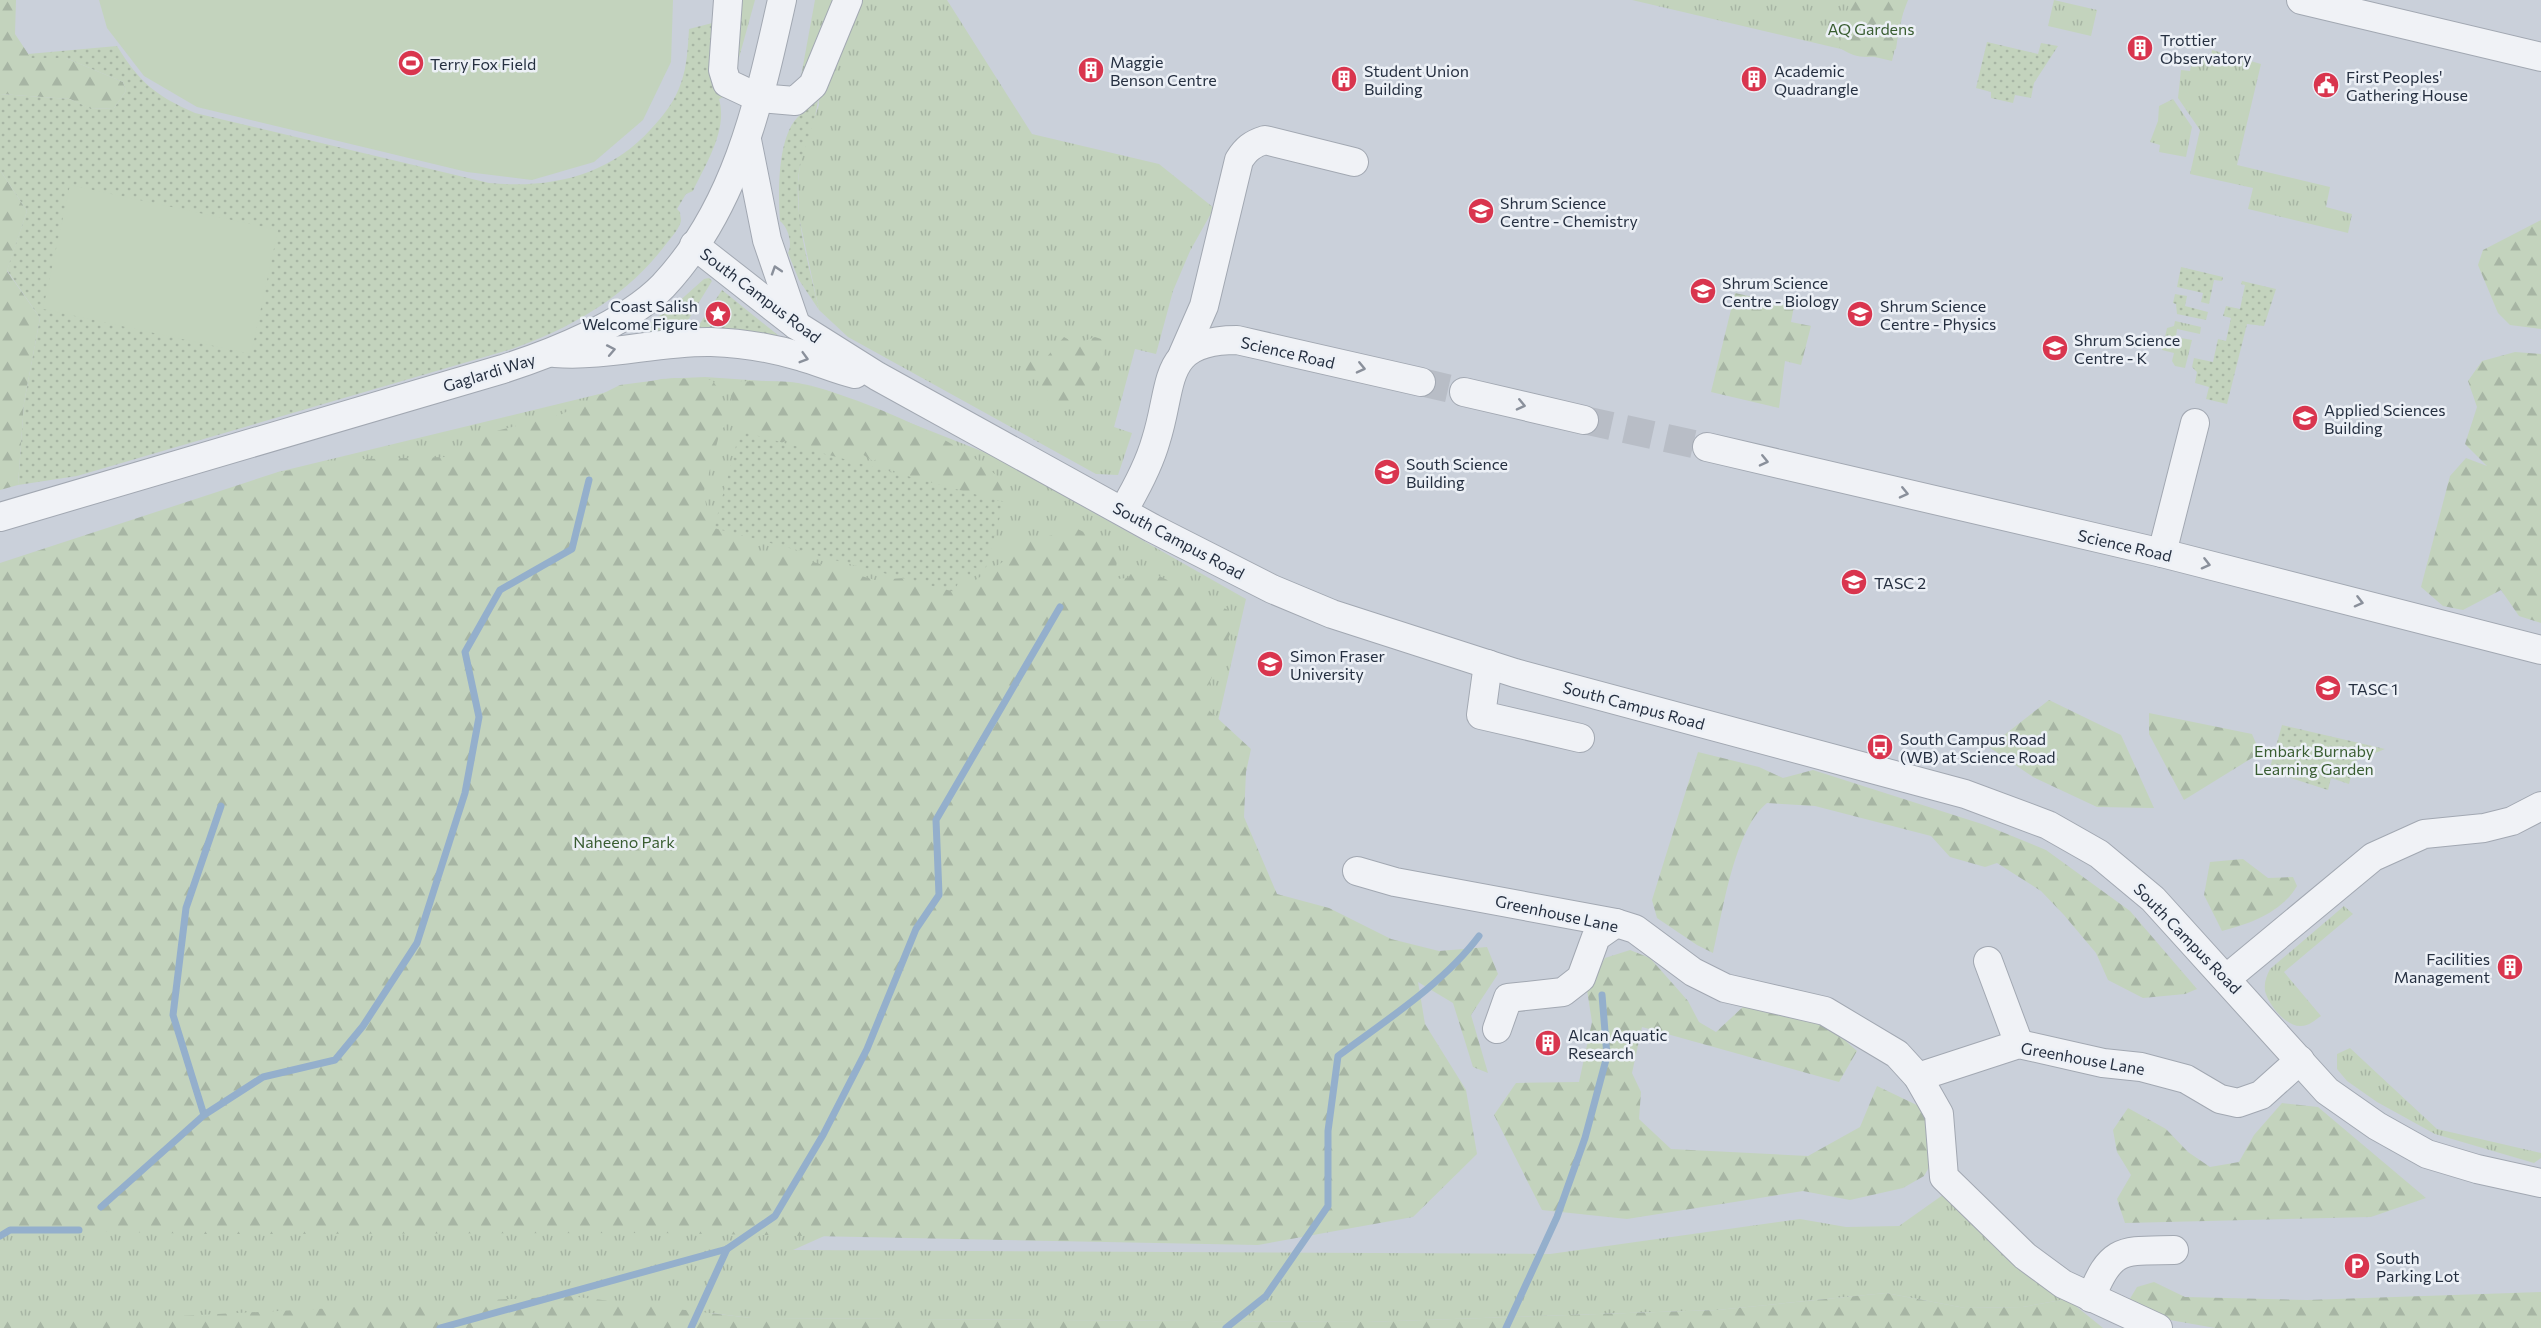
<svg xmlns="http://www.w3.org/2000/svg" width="2541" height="1328" font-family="Commissioner,sans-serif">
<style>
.built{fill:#cad0da}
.grass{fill:url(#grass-tufts)}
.forest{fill:url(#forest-firs)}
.garden{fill:url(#garden-dots)}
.pitch{fill:#c3d3bd}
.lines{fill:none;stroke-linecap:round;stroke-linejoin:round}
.stream{stroke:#94afcc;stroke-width:7}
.minor-tunnel{stroke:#b8bdc6;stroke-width:28;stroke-dasharray:28 14;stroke-linecap:butt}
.minor-casing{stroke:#a2a8b2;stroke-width:30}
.minor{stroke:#f0f2f6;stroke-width:28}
.oneway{stroke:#8a909b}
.labels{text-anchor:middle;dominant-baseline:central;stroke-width:5;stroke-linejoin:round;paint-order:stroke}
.park-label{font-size:16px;fill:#395d31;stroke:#ecf0f6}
.poi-label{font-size:16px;fill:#252f40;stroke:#ecf0f6;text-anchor:start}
.street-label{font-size:16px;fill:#252f40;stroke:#ecf0f6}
</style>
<defs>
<pattern id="grass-tufts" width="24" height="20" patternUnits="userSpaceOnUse" patternTransform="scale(1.5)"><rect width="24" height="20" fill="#c3d3bd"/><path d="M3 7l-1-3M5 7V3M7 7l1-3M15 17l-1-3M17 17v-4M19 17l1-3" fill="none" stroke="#a7b5a4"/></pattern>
<pattern id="forest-firs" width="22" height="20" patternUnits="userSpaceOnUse" patternTransform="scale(1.5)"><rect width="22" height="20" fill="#c3d3bd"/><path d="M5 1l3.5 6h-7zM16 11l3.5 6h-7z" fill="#a7b5a4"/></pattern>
<pattern id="garden-dots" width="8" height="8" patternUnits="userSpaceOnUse" patternTransform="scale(1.5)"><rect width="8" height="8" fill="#c3d3bd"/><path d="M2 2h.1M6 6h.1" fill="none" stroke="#a7b5a4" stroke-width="1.8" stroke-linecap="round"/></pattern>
</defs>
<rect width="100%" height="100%" fill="#dde1e8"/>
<rect class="built" x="0" y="0" width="2541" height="1328"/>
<g class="grass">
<polygon points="735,0 755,0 737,65"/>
<polygon points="815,0 840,0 800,82"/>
<polygon points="856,0 947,0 1032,134 1159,164 1214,208 1190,251 1173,291 1156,354 1135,349 1114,427 1132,433 1118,475 1096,474 848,337 819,310 799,217 798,183 801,154 819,105 818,89"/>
<polygon points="1632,0 1906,0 1892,61"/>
<polygon points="2054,0 2097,10 2091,36 2048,26"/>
<polygon points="2212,50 2261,64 2237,165 2330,187 2326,207 2352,214 2348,233 2248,209 2253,188 2190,174 2200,130 2178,98 2181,70 2190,71 2191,66 2195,67 2201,59 2205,60 2207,55 2211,55"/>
<polygon points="2173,99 2192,127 2186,157 2159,152 2160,145 2150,142 2158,121 2159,106"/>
<polygon points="2175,321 2201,327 2200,334 2177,329 2176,337 2192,340 2185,368 2175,366 2172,361 2174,353 2162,350 2167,328 2174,326"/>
<polygon points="705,377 796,383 832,392 994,456 1246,599 1146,1034 831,1233 793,1250 1550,1254 1800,1219 1846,1227 1899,1226 1947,1192 2067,1299 2023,1307 1965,1308 1886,1293 1717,1310 1366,1322 751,1318 711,1313 706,1328 0,1328 0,1164 278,472 661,379"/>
<path d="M 2344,906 L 2353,914 L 2284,972 L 2321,1016 C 2315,1020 2309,1026 2301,1026 C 2286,1027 2268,1004 2265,991 C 2264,983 2266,977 2270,969 Z"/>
<polygon points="2350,1048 2437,1129 2541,1153 2541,1158 2534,1163 2435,1134 2377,1102 2347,1081 2337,1069 2337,1054"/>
</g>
<g class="forest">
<polygon points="0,0 16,0 15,34 31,58 66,58 123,82 126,91 114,108 90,109 70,99 0,94"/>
<path d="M 1850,0 L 1908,0 L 1900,21 L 1896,49 C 1877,59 1857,61 1839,47 Z"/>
<polygon points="0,170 27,211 7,271 40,318 24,403 18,485 0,490"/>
<polygon points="2541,220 2541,329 2510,325 2498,313 2478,265 2483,250"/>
<polygon points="1735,293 1794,306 1791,322 1811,326 1801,365 1785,361 1779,408 1711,392"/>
<polygon points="1064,337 1076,344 1095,337 1107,341 1095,385 1064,405 1050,407 1037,378 1022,368 1029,360 1045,359"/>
<polygon points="2515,352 2541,354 2541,623 2519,616 2501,590 2463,610 2443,606 2421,587 2450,476 2466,458 2487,466 2465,444 2477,407 2468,381 2482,361"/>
<polygon points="674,378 712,380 717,387 727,423 720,432 704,491 708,519 743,548 803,559 875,580 934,576 965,587 1007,559 1006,545 1058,534 1072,526 1118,550 1115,579 1128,578 1137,565 1238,615 1201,703 1251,749 1246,772 1244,817 1277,894 1329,908 1391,939 1439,951 1487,947 1498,974 1471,1015 1488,1073 1473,1067 1453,1003 1418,982 1425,1024 1466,1090 1477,1154 1413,1217 1258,1245 658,1233 203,1234 0,1229 0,563 278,472 365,459 446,457 492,432 560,415 620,385"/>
<path d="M 737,381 C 757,382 778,380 798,383 C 845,391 999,452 1012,498 L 986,502 L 915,490 L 888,454 L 873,461 L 854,449 L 840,464 L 800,459 L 790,439 L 765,450 L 751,444 L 734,413 L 730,389 Z"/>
<polygon points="2049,700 2121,735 2154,808 2097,807 2033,777 1989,747"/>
<polygon points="2149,713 2252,734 2260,753 2184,800 2149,734"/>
<path d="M 1698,752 L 1759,767 L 1783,778 L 1813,770 L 1985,825 L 2046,850 L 2130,911 L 2197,989 L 2185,994 L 2143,998 L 2108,980 L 2096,953 L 2064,915 L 2041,891 L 1997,863 L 1985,867 L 1950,857 L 1931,836 L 1815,806 L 1767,803 C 1734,830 1723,911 1713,953 L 1697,945 L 1657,918 L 1652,900 Z"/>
<path d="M 2243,859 L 2268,878 L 2293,877 L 2297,886 C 2282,912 2250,924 2222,931 L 2204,895 L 2210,862 Z"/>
<polygon points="1630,950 1650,958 1688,1001 1699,1022 1716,1032 1746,1004 1823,1021 1857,1051 1839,1082 1642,1027 1632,1073 1641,1092 1639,1119 1671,1149 1808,1156 1860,1127 1877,1086 1923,1108 1933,1160 1924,1176 1903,1188 1850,1200 1803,1191 1627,1219 1542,1210 1494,1115 1516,1083 1579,1082 1592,1022 1587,990 1605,958"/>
<polygon points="2282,1103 2318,1107 2426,1198 2371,1217 2125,1223 2117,1199 2131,1175 2117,1152 2113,1130 2128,1108 2166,1129 2188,1152 2210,1167 2239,1162 2254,1135"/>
<polygon points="2154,1282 2185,1297 2307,1300 2541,1292 2541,1328 2215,1328 2142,1315 2128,1302 2137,1287"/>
<polygon points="1886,1293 1965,1308 2023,1307 2067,1299 2103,1328 0,1328 0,1317 141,1318 569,1296 751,1318 1366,1322 1717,1310"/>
</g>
<g class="garden">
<path d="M 720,21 L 714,79 L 723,97 L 719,99 C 728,130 706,163 693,191 L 686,194 L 677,209 L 680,212 C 680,215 681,218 681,221 C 679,230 668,241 663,248 C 624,298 571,328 512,349 L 77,476 L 18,485 L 24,403 L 40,318 L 7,270 L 27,211 L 0,170 L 0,94 L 70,99 L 91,109 L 114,108 L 126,91 L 123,82 L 66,58 L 31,58 L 28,54 L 117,46 C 139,82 156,96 195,113 L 489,183 C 550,189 609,176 651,129 C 664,115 675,101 681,83 C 687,67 688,46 689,29 Z"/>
<polygon points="1987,42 2038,54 2041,43 2058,46 2034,83 2031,98 2015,95 2013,103 1991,98 1991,92 1976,88"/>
<path d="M 818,89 C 820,121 799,150 798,183 C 796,225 810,269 819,310 L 799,280 L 788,253 C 793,244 788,227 780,221 C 778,193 777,134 800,115 L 795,110 Z"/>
<polygon points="2181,267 2223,277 2222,281 2214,280 2209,304 2201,302 2203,293 2177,287"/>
<polygon points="709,278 712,281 682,330 641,332 641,329 676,304 704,279"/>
<polygon points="2242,281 2276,289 2264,326 2247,324 2227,404 2206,399 2209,387 2195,383 2197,372 2192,367 2194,358 2213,362 2218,339 2226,341 2231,318 2223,316 2226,306 2240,309 2245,285 2241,284"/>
<polygon points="722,290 779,336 780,336 695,331"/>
<polygon points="2175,294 2187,296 2185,306 2208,312 2206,320 2177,314 2176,304 2173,303"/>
<polygon points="740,431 1004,502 985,571 972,567 969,578 960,576 955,592 714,528"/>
<polygon points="2282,725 2385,749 2355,761 2349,784 2331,778 2328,790 2269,771"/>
</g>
<g class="pitch">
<polygon points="99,0 673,0 671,62 643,120 594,162 532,180 467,172 197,107 144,76 107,28"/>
<polygon points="70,185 278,230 251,354 43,309"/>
</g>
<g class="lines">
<g class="stream">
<polyline points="204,1115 173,1015 186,908 221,806"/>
<polyline points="101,1207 204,1115 263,1077 335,1060 363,1026 417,943 465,793 479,717 465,652 500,590 572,549 589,480"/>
<polyline points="0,1236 10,1230 79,1230"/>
<polyline points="440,1328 727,1249 775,1216 823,1135 867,1049 916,929 939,895 936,820 1060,607"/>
<polyline points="691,1328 727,1249"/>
<path d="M 1226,1328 L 1266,1296 L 1328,1206 L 1328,1131 L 1338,1056 C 1385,1021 1444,983 1479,936"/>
<polyline points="1506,1328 1557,1217 1585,1138 1607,1056 1602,995"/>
</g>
<g class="minor-tunnel">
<polyline points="1421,382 1464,392"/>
<polyline points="1584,420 1707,447"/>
</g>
<defs>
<g id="minor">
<polyline points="728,0 723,70 727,83 759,98 795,101 813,85 848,0"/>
<polyline points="2301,0 2541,57"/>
<polyline points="747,140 767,240 796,325"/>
<polyline points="694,245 796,325 877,376 1152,528 1272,589 1332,614 1515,673 1965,794 2048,825 2099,854 2153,899 2327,1091 2377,1126 2427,1154 2477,1169 2541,1183"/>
<path d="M 555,353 C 607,357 658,341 711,342 C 741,343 773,348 802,357 C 820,362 837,370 855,374"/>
<path d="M 1183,354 L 1204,306 L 1239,160 C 1246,149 1252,144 1265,140 L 1354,162"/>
<polyline points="1464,392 1584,420"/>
<polyline points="1707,447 2162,553 2541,650"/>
<path d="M 1123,511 C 1136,489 1149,465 1156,440 C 1174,384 1160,340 1237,340 L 1421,382"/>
<path d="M 0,517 L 503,369 C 553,353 626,324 663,286 C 737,207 759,102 782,0"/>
<polyline points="2162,553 2195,423"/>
<polyline points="1488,664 1481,715 1580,738"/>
<polyline points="1357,871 1395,882 1616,923 1635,929 1693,972 1725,988 1825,1011 1897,1054 1918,1077 1939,1114 1944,1177 2025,1256 2063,1284 2158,1328"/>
<polyline points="1988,961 2019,1044"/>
<polyline points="2227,978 2373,857 2424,834 2484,828 2512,821 2541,806"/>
<polyline points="1497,1029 1508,998 1563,992 1581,978 1596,937 1616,923"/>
<polyline points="1918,1077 2019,1044 2103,1063 2141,1067 2186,1079 2220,1099 2238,1103 2261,1095 2300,1060"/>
<path d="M 2091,1298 C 2111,1246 2123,1251 2174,1250"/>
</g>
</defs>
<use href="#minor" class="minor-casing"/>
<use href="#minor" class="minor"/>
</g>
<defs><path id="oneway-chevron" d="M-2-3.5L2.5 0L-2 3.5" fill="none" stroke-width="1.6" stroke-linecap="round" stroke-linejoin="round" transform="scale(1.5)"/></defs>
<g class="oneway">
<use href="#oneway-chevron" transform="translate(776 270) rotate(-108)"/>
<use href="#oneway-chevron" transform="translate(611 350) rotate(-11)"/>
<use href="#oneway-chevron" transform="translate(804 358) rotate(16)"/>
<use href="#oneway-chevron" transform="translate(1361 368) rotate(13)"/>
<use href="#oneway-chevron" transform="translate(1521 405) rotate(13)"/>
<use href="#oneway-chevron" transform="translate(1764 461) rotate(13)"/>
<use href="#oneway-chevron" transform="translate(1904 493) rotate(13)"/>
<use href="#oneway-chevron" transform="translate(2206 564) rotate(14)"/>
<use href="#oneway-chevron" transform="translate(2359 602) rotate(14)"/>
</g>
<defs>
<symbol id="building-disc" viewBox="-11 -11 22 22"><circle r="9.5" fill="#d9354e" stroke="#ecf0f6"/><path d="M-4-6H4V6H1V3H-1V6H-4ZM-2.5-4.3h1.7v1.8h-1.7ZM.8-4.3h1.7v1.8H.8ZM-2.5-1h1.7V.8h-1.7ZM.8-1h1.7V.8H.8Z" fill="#fff"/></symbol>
<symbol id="stadium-disc" viewBox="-11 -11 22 22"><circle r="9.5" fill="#d9354e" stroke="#ecf0f6"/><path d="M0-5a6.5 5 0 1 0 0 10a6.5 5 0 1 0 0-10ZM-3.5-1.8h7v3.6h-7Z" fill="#fff"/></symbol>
<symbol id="civic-disc" viewBox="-11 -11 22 22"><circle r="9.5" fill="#d9354e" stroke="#ecf0f6"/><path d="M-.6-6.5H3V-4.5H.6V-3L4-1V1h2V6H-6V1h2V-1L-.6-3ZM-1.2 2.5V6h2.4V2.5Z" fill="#fff"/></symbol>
<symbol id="university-disc" viewBox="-11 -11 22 22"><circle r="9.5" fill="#d9354e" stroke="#ecf0f6"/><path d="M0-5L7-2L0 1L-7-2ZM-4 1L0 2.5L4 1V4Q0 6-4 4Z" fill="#fff"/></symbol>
<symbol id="sight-disc" viewBox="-11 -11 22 22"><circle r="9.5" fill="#d9354e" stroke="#ecf0f6"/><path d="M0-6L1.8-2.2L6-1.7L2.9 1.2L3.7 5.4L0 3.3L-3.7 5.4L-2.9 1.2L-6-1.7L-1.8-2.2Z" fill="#fff"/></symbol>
<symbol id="bus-disc" viewBox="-11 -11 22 22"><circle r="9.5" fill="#d9354e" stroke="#ecf0f6"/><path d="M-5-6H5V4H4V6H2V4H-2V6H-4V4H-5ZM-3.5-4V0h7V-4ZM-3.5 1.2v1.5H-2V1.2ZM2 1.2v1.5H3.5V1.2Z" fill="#fff"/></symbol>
<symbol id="parking-disc" viewBox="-11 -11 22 22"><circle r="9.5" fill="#d9354e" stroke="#ecf0f6"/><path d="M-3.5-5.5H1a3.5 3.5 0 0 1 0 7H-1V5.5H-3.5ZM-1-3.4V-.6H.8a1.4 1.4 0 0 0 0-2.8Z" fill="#fff"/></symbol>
</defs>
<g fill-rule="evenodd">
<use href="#building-disc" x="2125" y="33" width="30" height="30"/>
<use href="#stadium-disc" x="396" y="48" width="30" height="30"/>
<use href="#building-disc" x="1076" y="55" width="30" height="30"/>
<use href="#building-disc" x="1329" y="64" width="30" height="30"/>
<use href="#building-disc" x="1739" y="64" width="30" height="30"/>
<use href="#civic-disc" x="2311" y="70" width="30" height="30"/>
<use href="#university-disc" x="1466" y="196" width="30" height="30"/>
<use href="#university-disc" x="1688" y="276" width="30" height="30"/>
<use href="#sight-disc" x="703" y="299" width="30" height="30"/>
<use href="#university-disc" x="1845" y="299" width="30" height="30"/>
<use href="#university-disc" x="2040" y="333" width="30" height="30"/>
<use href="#university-disc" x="2290" y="403" width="30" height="30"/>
<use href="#university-disc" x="1372" y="457" width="30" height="30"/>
<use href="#university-disc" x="1839" y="567" width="30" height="30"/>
<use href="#university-disc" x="1255" y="649" width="30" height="30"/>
<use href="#university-disc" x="2313" y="673" width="30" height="30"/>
<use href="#bus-disc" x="1865" y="732" width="30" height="30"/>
<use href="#building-disc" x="2495" y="952" width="30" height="30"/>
<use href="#building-disc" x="1533" y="1028" width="30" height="30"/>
<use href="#parking-disc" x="2342" y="1251" width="30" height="30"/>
</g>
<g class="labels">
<g class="park-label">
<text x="1871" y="28">AQ Gardens</text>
<text x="2314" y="750">Embark Burnaby<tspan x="2314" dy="18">Learning Garden</tspan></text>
<text x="624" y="841">Naheeno Park</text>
</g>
<g class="poi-label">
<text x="2160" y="39">Trottier<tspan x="2160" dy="18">Observatory</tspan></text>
<text x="1110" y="61">Maggie<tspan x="1110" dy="18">Benson Centre</tspan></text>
<text x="430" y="63">Terry Fox Field</text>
<text x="1364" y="70">Student Union<tspan x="1364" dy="18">Building</tspan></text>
<text x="1774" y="70">Academic<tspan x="1774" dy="18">Quadrangle</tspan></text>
<text x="2346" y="76">First Peoples'<tspan x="2346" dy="18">Gathering House</tspan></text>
<text x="1500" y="202">Shrum Science<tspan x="1500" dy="18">Centre - Chemistry</tspan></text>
<text x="1722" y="282">Shrum Science<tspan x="1722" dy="18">Centre - Biology</tspan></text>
<text x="698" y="305" text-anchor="end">Coast Salish<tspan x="698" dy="18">Welcome Figure</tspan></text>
<text x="1880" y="305">Shrum Science<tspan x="1880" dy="18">Centre - Physics</tspan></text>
<text x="2074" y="339">Shrum Science<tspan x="2074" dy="18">Centre - K</tspan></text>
<text x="2324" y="409">Applied Sciences<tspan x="2324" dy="18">Building</tspan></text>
<text x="1406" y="463">South Science<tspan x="1406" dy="18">Building</tspan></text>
<text x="1874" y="582">TASC 2</text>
<text x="1290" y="655">Simon Fraser<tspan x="1290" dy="18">University</tspan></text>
<text x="2348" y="688">TASC 1</text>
<text x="1900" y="738">South Campus Road<tspan x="1900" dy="18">(WB) at Science Road</tspan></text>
<text x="2490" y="958" text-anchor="end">Facilities<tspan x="2490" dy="18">Management</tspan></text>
<text x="1568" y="1034">Alcan Aquatic<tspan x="1568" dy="18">Research</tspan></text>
<text x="2376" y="1257">South<tspan x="2376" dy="18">Parking Lot</tspan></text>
</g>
<g class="street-label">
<text transform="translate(761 295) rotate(37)">South Campus Road</text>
<text transform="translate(1288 352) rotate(13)">Science Road</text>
<text transform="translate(489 372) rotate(-17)">Gaglardi Way</text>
<text transform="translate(1179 540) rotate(28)">South Campus Road</text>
<text transform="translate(2125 545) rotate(13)">Science Road</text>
<text transform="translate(1634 705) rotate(15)">South Campus Road</text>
<text transform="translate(1557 913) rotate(12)">Greenhouse Lane</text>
<text transform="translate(2188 938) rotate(46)">South Campus Road</text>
<text transform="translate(2083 1058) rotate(10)">Greenhouse Lane</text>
</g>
</g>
</svg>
